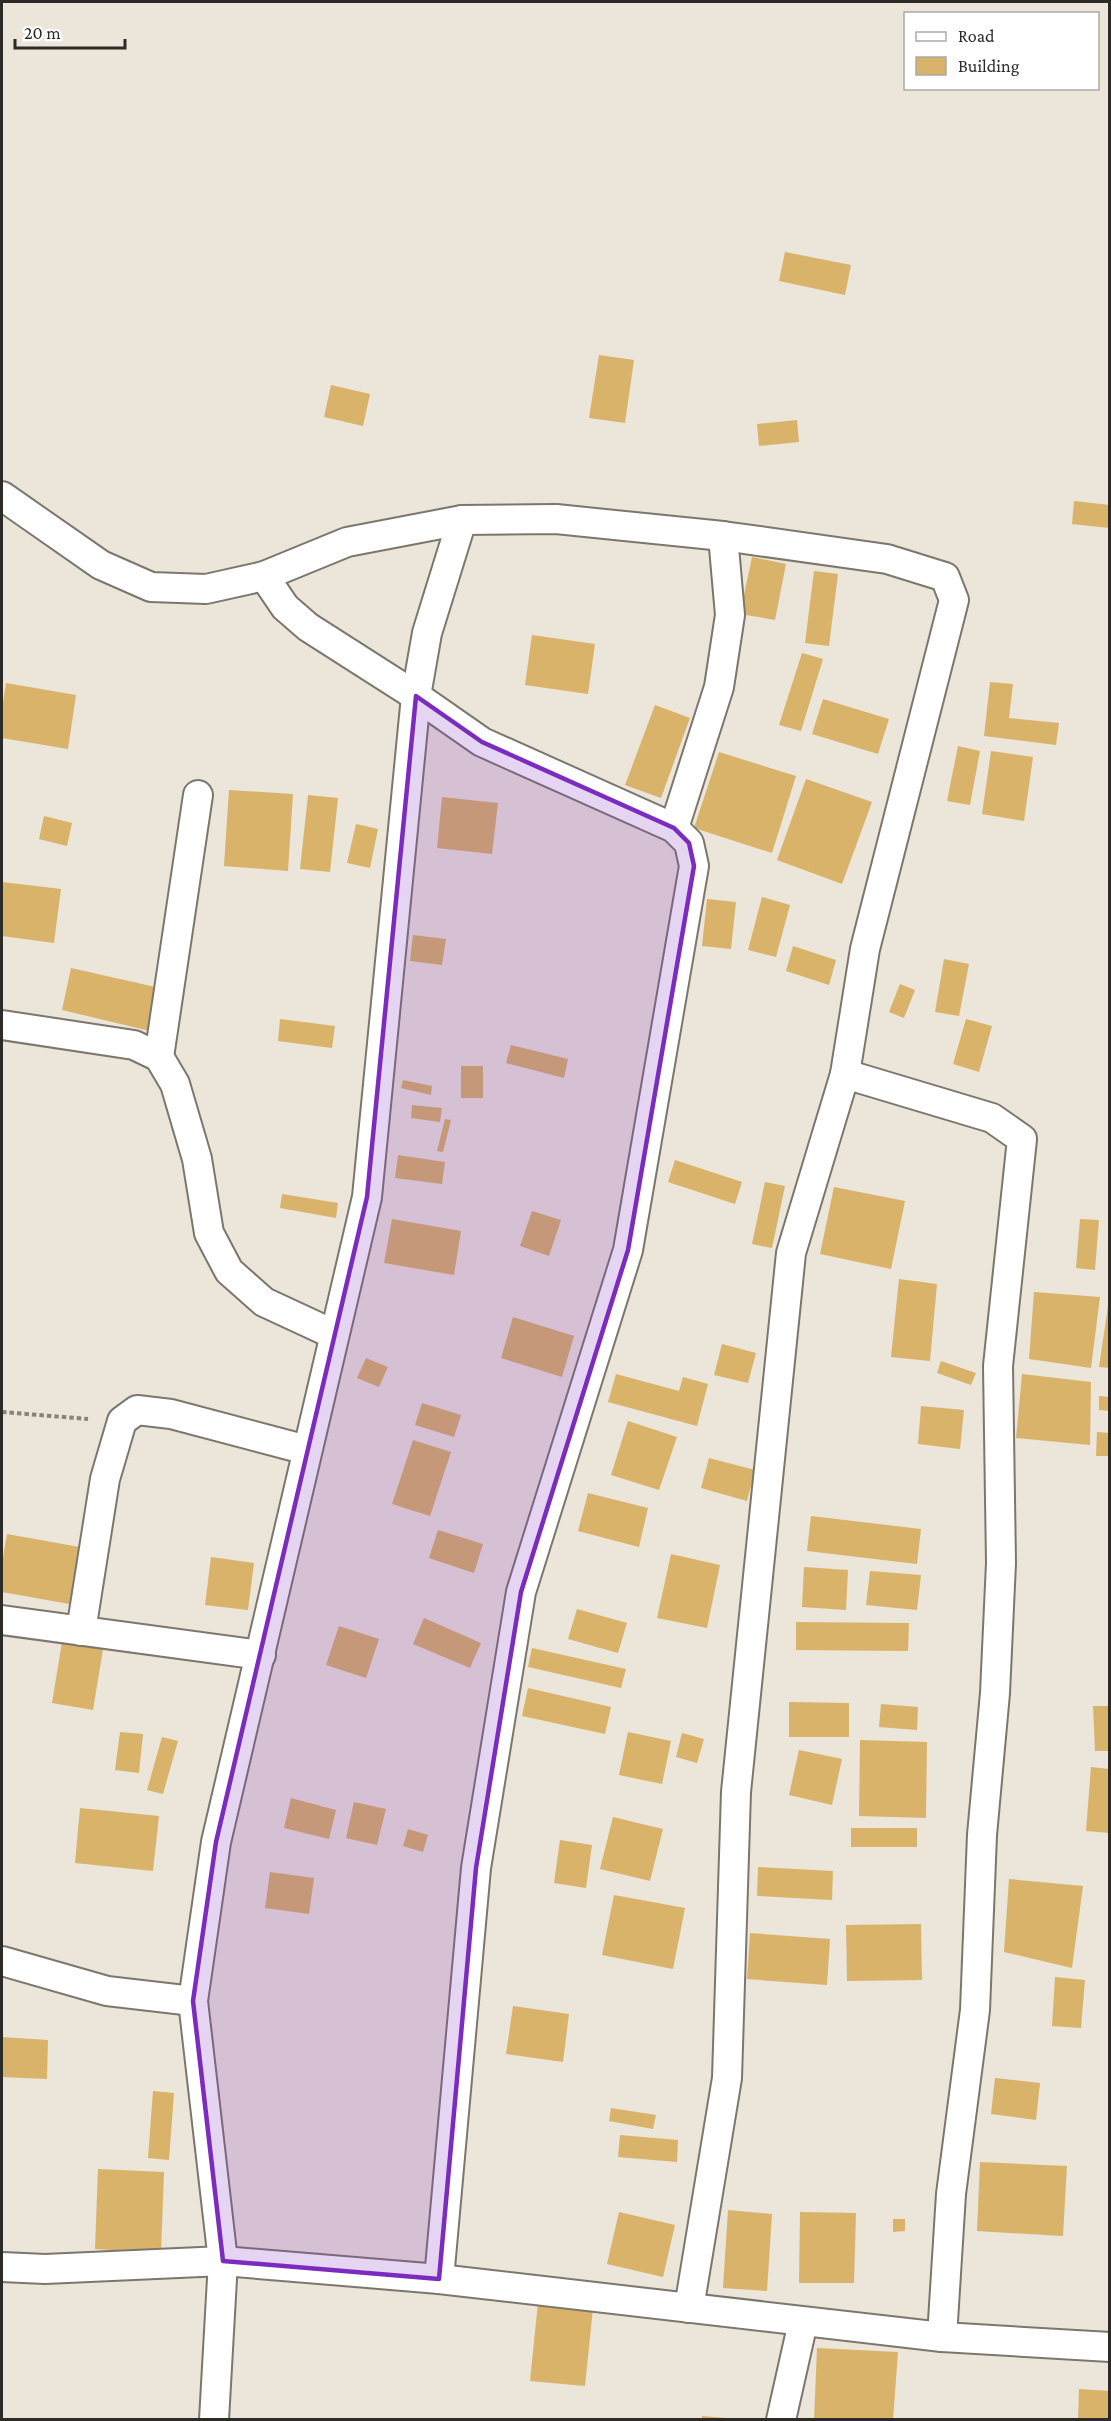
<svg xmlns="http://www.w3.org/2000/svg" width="1111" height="2421" font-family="'Crimson Pro',serif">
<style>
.building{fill:#d9b369}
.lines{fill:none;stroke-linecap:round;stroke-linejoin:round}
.minor-casing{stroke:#7c776d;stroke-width:32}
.path{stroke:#87837c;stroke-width:4;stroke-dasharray:4.5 3;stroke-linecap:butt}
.minor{stroke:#fff;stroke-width:28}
.marked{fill:#7b2cbf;fill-opacity:0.2;stroke:#7b2cbf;stroke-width:4.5;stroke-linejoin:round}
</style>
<rect width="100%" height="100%" fill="#ebe5da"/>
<g class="building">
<polygon points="785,252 851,265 845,295 779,281"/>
<polygon points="599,355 634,360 625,423 589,418"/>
<polygon points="331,385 370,394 363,426 324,417"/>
<polygon points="797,420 799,442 759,446 757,424"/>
<polygon points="1074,501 1110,505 1109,528 1072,524"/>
<polygon points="752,557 786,564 775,620 740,614"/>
<polygon points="814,571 838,574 829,646 805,643"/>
<polygon points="532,635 595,644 588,694 525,685"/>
<polygon points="802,653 823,659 801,731 779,725"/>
<polygon points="990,682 1013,684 1009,718 1059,723 1056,745 984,736"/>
<polygon points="6,683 76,695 68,749 2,738 2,709"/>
<polygon points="823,699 889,719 878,754 812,734"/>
<polygon points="655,705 690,718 661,798 625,785"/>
<polygon points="958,746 980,751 970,805 947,801"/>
<polygon points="991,751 1033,757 1024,821 982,814"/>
<polygon points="719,752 796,776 772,853 694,828"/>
<polygon points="806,779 872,802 842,884 777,860"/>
<polygon points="229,790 293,794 288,871 224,866"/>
<polygon points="308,795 338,798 330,872 300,869"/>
<polygon points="442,797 498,803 492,854 437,848"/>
<polygon points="44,816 72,823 67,846 39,839"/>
<polygon points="356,824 378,829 370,868 347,863"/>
<polygon points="2,882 61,889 54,943 2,936"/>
<polygon points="762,897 790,905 776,957 748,950"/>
<polygon points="707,899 736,902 731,949 702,946"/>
<polygon points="413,935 446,939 442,965 410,961"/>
<polygon points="793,946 836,960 829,985 786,971"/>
<polygon points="944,959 969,964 959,1016 935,1012"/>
<polygon points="71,968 160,988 150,1031 62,1010"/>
<polygon points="900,984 915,990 904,1018 889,1012"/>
<polygon points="280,1019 335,1026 332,1048 278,1041"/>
<polygon points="966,1019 992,1026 979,1072 953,1064"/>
<polygon points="511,1045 568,1059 564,1078 506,1063"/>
<rect x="461" y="1066" width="22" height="32"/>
<polygon points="403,1080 432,1086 431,1095 401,1088"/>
<polygon points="412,1105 442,1108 440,1122 411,1118"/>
<polygon points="445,1119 451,1120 443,1152 437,1151"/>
<polygon points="398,1155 445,1162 442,1184 395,1178"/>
<polygon points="675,1160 742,1182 735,1204 668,1182"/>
<polygon points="765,1182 785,1186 772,1248 752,1244"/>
<polygon points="834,1187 905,1201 891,1269 820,1254"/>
<polygon points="282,1194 338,1203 336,1218 280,1208"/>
<polygon points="532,1211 561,1220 549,1256 520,1246"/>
<polygon points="392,1219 461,1231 454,1275 384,1263"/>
<polygon points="1080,1219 1099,1220 1095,1270 1076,1268"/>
<polygon points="899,1279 937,1284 930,1361 891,1357"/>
<polygon points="1034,1292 1100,1297 1091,1368 1029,1359"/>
<polygon points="1108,1306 1110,1306 1110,1368 1099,1367"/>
<polygon points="513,1317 574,1336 562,1377 501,1358"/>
<polygon points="722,1344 756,1353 748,1383 714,1375"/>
<polygon points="366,1358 388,1367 379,1387 357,1378"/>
<polygon points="941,1361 976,1373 971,1385 937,1373"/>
<polygon points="616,1374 679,1391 683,1377 708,1384 697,1426 608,1402"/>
<polygon points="1022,1374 1091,1382 1090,1445 1016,1438"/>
<polygon points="1099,1396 1110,1397 1110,1411 1099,1410"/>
<polygon points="422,1403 461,1415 454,1437 415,1425"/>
<polygon points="921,1406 964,1410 960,1449 918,1444"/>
<polygon points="628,1421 677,1437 659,1490 611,1475"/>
<polygon points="1097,1432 1110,1433 1110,1456 1096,1456"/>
<polygon points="413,1440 451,1452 430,1516 392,1504"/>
<polygon points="709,1458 755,1470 747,1501 701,1488"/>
<polygon points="588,1493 648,1508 639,1547 578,1531"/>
<polygon points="811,1516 921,1529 917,1564 807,1551"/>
<polygon points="438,1530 483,1544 474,1573 429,1558"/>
<polygon points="7,1534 85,1548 75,1605 2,1592 2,1563"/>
<polygon points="671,1554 720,1565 707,1628 657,1618"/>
<polygon points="211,1557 254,1563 248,1610 205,1605"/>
<polygon points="804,1567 848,1570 846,1610 802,1607"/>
<polygon points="870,1571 921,1575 917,1610 866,1605"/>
<polygon points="577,1609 627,1623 618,1653 568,1639"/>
<polygon points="424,1618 481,1643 470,1668 413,1644"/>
<polygon points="796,1622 909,1623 908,1651 796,1650"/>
<polygon points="339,1626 379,1639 366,1678 326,1665"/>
<polygon points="63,1636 104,1643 93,1710 52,1703"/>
<polygon points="532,1648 626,1669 621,1688 528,1667"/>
<polygon points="528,1688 611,1707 605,1734 522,1716"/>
<polygon points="789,1702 849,1703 849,1737 789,1737"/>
<polygon points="881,1704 918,1707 917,1730 879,1727"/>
<polygon points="1093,1706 1110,1706 1110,1751 1095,1751"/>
<polygon points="120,1732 143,1734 139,1773 115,1770"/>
<polygon points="628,1732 671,1741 662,1784 619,1775"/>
<polygon points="682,1733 704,1739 697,1763 676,1757"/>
<polygon points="162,1737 178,1741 163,1794 147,1790"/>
<polygon points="860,1740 927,1742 926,1818 859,1816"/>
<polygon points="799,1750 842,1759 832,1805 789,1795"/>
<polygon points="1091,1767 1110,1769 1110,1833 1086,1831"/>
<polygon points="291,1798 336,1810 329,1839 284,1828"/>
<polygon points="354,1802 386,1809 377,1845 346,1838"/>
<polygon points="80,1808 159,1816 153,1871 75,1863"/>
<polygon points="613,1817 663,1829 650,1881 600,1869"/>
<rect x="851" y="1828" width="66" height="19"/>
<polygon points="408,1829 428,1835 423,1852 403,1846"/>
<polygon points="560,1840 592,1845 586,1888 554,1883"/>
<polygon points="758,1867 833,1871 832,1900 757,1896"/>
<polygon points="270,1872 314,1878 309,1914 265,1908"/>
<polygon points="1009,1879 1083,1886 1072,1968 1004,1952"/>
<polygon points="614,1895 685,1908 673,1969 602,1955"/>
<polygon points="921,1924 922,1980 847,1981 846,1925"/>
<polygon points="750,1933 830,1939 827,1985 747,1979"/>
<polygon points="1055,1977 1085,1980 1081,2028 1052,2026"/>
<polygon points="513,2006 569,2014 563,2062 506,2054"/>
<polygon points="2,2037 48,2040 47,2079 2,2077"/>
<polygon points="995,2078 1040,2083 1036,2120 991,2114"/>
<polygon points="153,2091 174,2093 169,2160 148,2158"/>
<polygon points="611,2108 656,2115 653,2129 609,2121"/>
<polygon points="620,2135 678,2140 677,2162 618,2157"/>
<polygon points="980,2162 1067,2166 1063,2236 977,2231"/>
<polygon points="98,2169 164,2172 161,2253 95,2249"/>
<polygon points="728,2210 772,2214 767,2291 723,2288"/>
<polygon points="619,2212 675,2225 663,2277 607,2264"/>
<polygon points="800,2212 856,2213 854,2283 799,2283"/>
<polygon points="893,2219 905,2219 905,2231 893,2232"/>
<polygon points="538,2303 593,2308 585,2386 530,2381"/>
<polygon points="817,2348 898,2352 893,2420 814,2420"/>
<polygon points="1079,2389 1110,2391 1110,2420 1078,2420"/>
<polygon points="702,2416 726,2418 726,2420 702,2420"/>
</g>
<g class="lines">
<defs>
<g id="minor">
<polyline points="2,496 101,565 151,587 206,589 264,576 347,542 462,520 556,519 723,536 887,559 945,577 954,600 865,949 845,1074 791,1253 736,1792 727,2078 689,2308"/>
<polyline points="264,576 285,607 308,627 416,696 482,742 674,828 689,843 694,866 628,1250 521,1592 476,1868 439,2279"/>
<polyline points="674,828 719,687 730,615 723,536"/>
<polyline points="2,1025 134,1045 159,1057 175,1084 197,1159 209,1233 229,1271 264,1302 333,1334"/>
<polyline points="159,1057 198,795"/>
<polyline points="845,1074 992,1118 1022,1139 998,1366 1001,1563 995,1693 982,1835 975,2010 951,2194 942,2337"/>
<polyline points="2,1620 261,1655"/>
<polyline points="81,1631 105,1479 122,1421 137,1410 171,1414 307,1450"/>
<polyline points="2,1961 107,1991 193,2001"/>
<polyline points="2,2267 45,2269 223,2261 439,2279 942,2337 1110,2347"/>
<polyline points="214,2420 223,2261 193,2001 216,1842 367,1197 416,696 427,633 462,520"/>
<polyline points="781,2420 803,2322"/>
</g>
</defs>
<use href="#minor" class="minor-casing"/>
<polyline class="path" points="2,1412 88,1419"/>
<use href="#minor" class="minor"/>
</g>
<path class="marked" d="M 416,696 L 482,742 L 674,828 L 689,843 L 694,866 L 628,1250 L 521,1592 L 476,1868 L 439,2279 L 223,2261 L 193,2001 L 216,1842 L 367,1197 Z"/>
<rect width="1111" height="2421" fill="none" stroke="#2d2b27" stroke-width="6"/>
<rect x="904" y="12" width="195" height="78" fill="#ffffff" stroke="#abaaa9" stroke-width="1.5"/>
<rect x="916" y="32" width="30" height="9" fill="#ffffff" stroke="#abaaa9" stroke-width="1.5"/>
<text x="958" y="42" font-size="18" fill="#2d2b27">Road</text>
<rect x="916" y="57" width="30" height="18" fill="#d9b369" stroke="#abaaa9" stroke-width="1.5"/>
<text x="958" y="72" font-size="18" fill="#2d2b27">Building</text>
<path d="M15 39v9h110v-9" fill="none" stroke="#2d2b27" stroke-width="3"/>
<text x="24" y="39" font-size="18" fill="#2d2b27" stroke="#ffffff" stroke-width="4.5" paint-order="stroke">20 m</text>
</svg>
